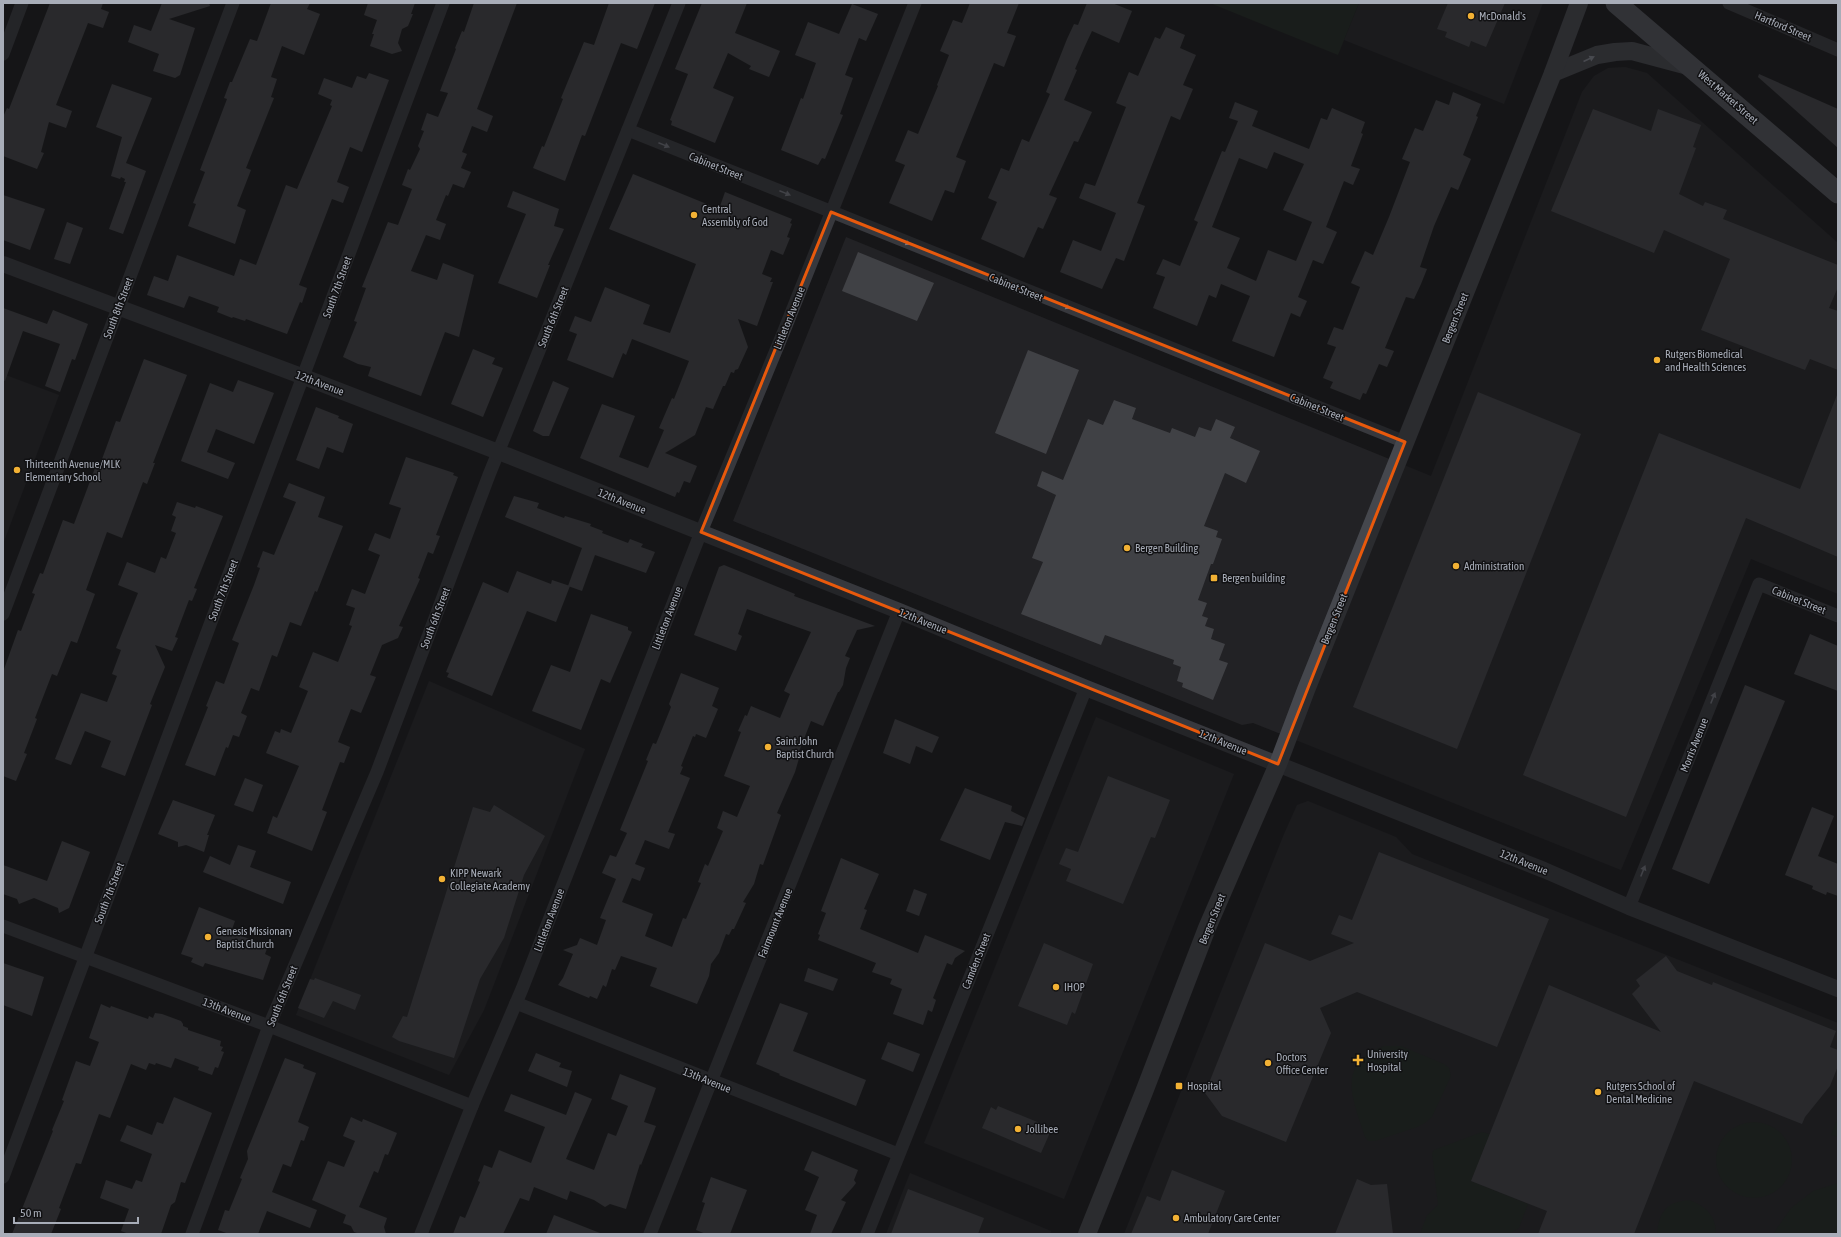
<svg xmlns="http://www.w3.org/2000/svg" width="1841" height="1237" font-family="'Asap Condensed',sans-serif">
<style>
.built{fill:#222225}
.green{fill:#1e261f}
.building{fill:#404145;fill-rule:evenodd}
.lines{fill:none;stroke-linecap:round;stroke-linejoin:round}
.minor{stroke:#37383d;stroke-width:13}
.tertiary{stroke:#37383d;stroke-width:16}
.secondary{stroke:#45474d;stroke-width:18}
.primary{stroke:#53555c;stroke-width:21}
.oneway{fill:#858993}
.oneway2{fill:#757881}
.marked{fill:none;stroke:#e8590c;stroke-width:3;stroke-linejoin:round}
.poi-dot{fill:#f2b134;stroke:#111113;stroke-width:1.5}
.labels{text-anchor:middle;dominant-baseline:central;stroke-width:3;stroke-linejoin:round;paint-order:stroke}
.poi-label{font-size:11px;fill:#a8adb8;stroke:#111113;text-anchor:start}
.street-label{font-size:11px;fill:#a8adb8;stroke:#111113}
</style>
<rect width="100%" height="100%" fill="#161618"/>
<g class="built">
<polygon points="1359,3 1543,3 1504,104 1344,40"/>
<polygon points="1625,67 1647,73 1838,243 1838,594 1751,559 1621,870 1253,723 1242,725 733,521 846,237 1431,476 1582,92 1594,76 1608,68"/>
<polygon points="3,374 59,395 3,544"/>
<polygon points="429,681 585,749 484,1010 449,1075 296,1015"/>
<polygon points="1096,717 1234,774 1064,1199 924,1143"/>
<polygon points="1308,801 1396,837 1412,854 1838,1023 1838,1234 1124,1234 1284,834 1297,805"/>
<polygon points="910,1173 1051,1231 1050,1234 886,1234"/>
</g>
<g class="green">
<polygon points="1210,3 1359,3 1338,55"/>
<path d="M 1384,1046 L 1401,1046 L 1444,1064 L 1449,1068 L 1451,1076 L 1432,1117 L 1425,1123 L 1417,1127 L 1375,1141 L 1368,1141 L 1365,1137 C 1353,1098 1335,1065 1384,1046 Z"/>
<polygon points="1838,1117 1838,1137 1831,1135"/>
<circle cx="1754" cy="1160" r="38"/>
<polygon points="1482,1132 1490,1134 1471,1181 1528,1204 1519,1228 1509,1234 1420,1234 1427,1215 1438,1205 1432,1153 1434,1150"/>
<polygon points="1838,1183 1838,1234 1773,1234 1791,1208 1813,1191"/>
<path d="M 1689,1200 C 1706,1206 1716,1216 1716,1234 L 1657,1234 C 1659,1212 1666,1202 1689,1200 Z"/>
</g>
<g class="building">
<polygon points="50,3 103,3 101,9 109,12 103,28 88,23 56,105 72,111 66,128 49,122 41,152 44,153 37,169 3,156 3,117 7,108 9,109"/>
<polygon points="162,3 209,3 210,6 169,19 195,28 180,75 175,78 153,71 159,54 128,42 134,25 151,31"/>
<polygon points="271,3 310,3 307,9 320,14 304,55 282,46 271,77 277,79 271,97 274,98 246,168 251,170 237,206 246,210 235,244 188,226 196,204 193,203 205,172 200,170 227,99 224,98 230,82 232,82 250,39 257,41"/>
<polygon points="368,3 415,3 411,14 413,14 408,26 402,29 398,43 402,51 392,54 370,46 374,34 372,34 377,20 364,15"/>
<polygon points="474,3 517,3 477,109 493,116 487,132 472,126 462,152 467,154 461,168 471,172 464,188 453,184 448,196 446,195 436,220 446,224 440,240 426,235 411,271 437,280 443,263 474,275 459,337 445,332 421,396 368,376 371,367 358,364 343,357 357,322 354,321 366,288 362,287 388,222 398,225 412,189 402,185 408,169 410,170 420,149 418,146 424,131 421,130 427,113 438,117 448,93 440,91 456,49 455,48 462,31 464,32"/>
<polygon points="609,3 655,3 637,49 621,43 585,136 582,135 565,181 533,168 542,146 544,147 563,99 561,98 584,42 594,45"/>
<polygon points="702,3 747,3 735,33 780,51 769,77 749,69 751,66 728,53 713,88 734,97 715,143 671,125 672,121 670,120 688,74 675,69"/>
<polygon points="970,3 1019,3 1007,33 1016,36 1004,67 994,63 956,157 966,161 954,193 945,190 932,221 889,203 905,165 895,161 908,130 918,134 938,86 937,85 949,55 940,51 953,20 962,23"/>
<polygon points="1087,3 1112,3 1132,11 1119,43 1092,31 1085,46 1075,69 1077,70 1064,100 1092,112 1078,142 1074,141 1049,195 1057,198 1043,229 1038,227 1024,258 981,239 997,202 988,198 1001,168 1009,171 1022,139 1029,142 1050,94 1046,92 1067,39 1074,24 1078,25"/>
<polygon points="1448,3 1505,3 1486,47 1471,41 1469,47 1445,37 1447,32 1437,29"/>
<polygon points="852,4 878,14 866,41 859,38 845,75 853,78 840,114 843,115 825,159 822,158 818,165 781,150 801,98 803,99 816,63 795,55 808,22 839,34"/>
<polygon points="1166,27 1185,35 1180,48 1196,55 1183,85 1193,89 1180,120 1171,116 1137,203 1145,206 1124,261 1116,258 1102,289 1060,272 1073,240 1101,251 1116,213 1079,198 1085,183 1095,186 1126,107 1116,103 1129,72 1138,76 1155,37 1160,39"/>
<polygon points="369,73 389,80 362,152 350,147 337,182 349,187 343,203 332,199 299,285 307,288 302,303 300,302 287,334 246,319 245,321 233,317 232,318 217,312 219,307 189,296 184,308 147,295 154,276 168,281 177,255 234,276 240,259 256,265 286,185 297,189 332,106 330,105 332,100 318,94 324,78 352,88 357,76 366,79"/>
<polygon points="1759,74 1838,109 1838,148 1758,77"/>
<polygon points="112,84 152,98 126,163 146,171 123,234 109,229 126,182 124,182 125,179 121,177 120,179 111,176 122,137 96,127"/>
<polygon points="1453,92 1481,104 1476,116 1478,117 1463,155 1471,159 1458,190 1451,187 1434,226 1420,267 1427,269 1421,284 1414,299 1406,297 1385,348 1394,351 1387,367 1379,364 1366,394 1363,393 1360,400 1330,388 1333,382 1323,378 1336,347 1327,344 1334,327 1343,330 1360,287 1351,283 1365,251 1373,255 1389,217 1410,162 1402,159 1415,128 1423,131 1436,100 1449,105"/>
<path d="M 1235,102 L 1258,111 L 1252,126 L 1309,149 L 1321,118 L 1327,120 L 1332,108 L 1365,122 L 1361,133 L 1363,134 L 1351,166 L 1360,169 L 1353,185 L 1344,181 L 1326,227 L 1337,232 L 1323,264 L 1313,260 L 1298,297 L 1307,301 L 1300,317 L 1291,313 L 1274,357 L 1232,341 L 1250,296 L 1221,284 L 1216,298 L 1209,295 L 1197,326 L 1153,308 L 1165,277 L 1156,274 L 1163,259 L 1180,266 L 1198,222 L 1194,220 L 1222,151 L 1225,152 L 1238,121 L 1229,118 ZM 1274,152 L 1304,164 L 1283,210 L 1312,222 L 1296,261 L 1268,250 L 1256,281 L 1227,268 L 1240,238 L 1212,227 L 1239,158 L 1267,169 Z"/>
<polygon points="1593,109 1651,131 1658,109 1701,125 1693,147 1696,148 1679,194 1703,206 1705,202 1727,210 1723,219 1838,265 1838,287 1829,308 1838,311 1838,370 1810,359 1805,370 1701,330 1730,259 1664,230 1654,253 1551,211"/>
<polygon points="633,174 719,209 725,192 792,219 790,223 792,224 787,237 790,238 783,255 771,250 762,274 772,278 770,282 773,282 757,326 738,319 748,347 738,369 735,370 734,373 731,372 725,386 723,386 713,409 706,407 695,435 665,453 697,466 690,483 684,481 679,493 677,492 675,497 580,458 602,404 635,416 619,457 648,468 664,430 659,428 672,398 674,399 689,361 632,339 626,355 623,353 613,378 567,360 577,334 569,331 575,316 591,322 605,287 650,305 643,324 670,333 696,264 609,229"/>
<polygon points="513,191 559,209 554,226 564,229 548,265 550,265 537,298 498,283 526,214 507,207"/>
<polygon points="3,195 45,209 30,250 3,240"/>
<polygon points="67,222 83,228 70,264 54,259"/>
<polygon points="858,252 934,283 917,321 842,291"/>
<polygon points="3,308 47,324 53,310 88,324 75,360 72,359 60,392 45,386 60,344 23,331 5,381 3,380"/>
<polygon points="473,349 495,358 492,364 503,368 483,417 451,404"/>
<polygon points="1028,350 1079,370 1046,454 995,433"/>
<polygon points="144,359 187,375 153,463 155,463 147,484 143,482 122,538 107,532 86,590 95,594 77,643 71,641 57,676 52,674 35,718 37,719 24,753 27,754 16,781 3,776 3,672 18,630 21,631 35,594 32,593 40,573 43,574 63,520 74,524 95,468 98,470 116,421 120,422"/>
<polygon points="238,380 274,393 254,444 216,429 207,452 235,463 228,479 181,461 210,383 233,392"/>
<polygon points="553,381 569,388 549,436 543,436 533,431"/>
<polygon points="1478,392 1581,434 1457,749 1353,707"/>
<polygon points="1837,395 1838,557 1746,518 1626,817 1523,775 1659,433 1800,489"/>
<polygon points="1114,400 1136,408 1132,419 1170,433 1172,428 1195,437 1199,427 1211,431 1216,419 1235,427 1230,438 1260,451 1246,483 1225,473 1204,526 1218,531 1216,537 1222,539 1213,564 1211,564 1198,600 1207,603 1202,616 1208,618 1205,626 1214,629 1211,639 1225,644 1219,660 1228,663 1213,700 1182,687 1183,683 1177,681 1181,667 1173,664 1174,660 1105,635 1101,645 1021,614 1043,562 1032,558 1056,495 1037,486 1042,471 1063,480 1088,419 1103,425"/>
<polygon points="316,407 339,416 338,418 353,424 343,453 327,447 319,469 296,460"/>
<polygon points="406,457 454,473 453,475 458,477 436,535 440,536 433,554 428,552 418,578 420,579 399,626 403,627 398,638 382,645 370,675 376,677 361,713 351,709 338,742 350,747 344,763 340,762 322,810 327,812 312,851 267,833 273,816 277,818 299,766 266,753 275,731 280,733 281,729 291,733 308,691 299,687 313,652 338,662 352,626 349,625 355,608 346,605 352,589 365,594 380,555 368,550 375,533 390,539 401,508 389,504"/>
<polygon points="289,483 325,497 318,517 343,526 317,592 315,591 301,626 290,622 277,657 272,655 259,691 251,688 241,713 247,716 239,737 233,735 228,748 226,747 215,776 185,765 208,707 206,706 216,681 224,684 239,643 232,640 254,585 260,568 257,567 263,551 274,555 296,502 283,497"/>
<polygon points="514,496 539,503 537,508 564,518 565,516 591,524 590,526 603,531 602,533 628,543 630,539 643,544 641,547 655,552 646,573 595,555 582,591 568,586 582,548 505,517"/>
<polygon points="177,502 195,508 196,506 223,516 194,588 197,589 192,601 189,600 175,637 178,638 172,651 155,645 165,667 150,704 152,705 125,776 101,767 111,741 85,731 71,765 55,759 81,693 107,702 117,676 112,674 121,650 116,648 138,593 118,585 127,562 155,573 161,557 166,559 176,533 171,531 176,517 172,515"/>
<polygon points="724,565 795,594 794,596 875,626 857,630 845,656 850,658 846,668 843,685 839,692 838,692 823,726 811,721 798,754 800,755 795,772 777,813 781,815 763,865 760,864 754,884 743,902 746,903 734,929 732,929 729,935 726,934 719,953 711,964 709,976 697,1004 650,986 657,968 621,956 615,970 612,969 606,987 603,985 597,999 590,996 589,998 558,985 563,978 573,954 563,950 577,945 580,938 597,945 606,920 600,918 616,879 602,873 610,855 616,857 627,833 620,830 648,761 646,760 653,743 656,744 671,707 669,704 681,673 719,688 712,706 718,709 706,738 696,734 695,737 693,736 681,766 683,767 680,774 690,778 668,832 675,834 669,849 645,840 635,864 645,868 640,881 632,878 622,902 653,914 645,936 672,947 683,918 686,919 701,883 698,882 705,864 708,866 723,831 717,828 723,811 737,817 750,786 724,776 741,732 738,731 745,715 747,716 751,706 780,718 790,694 784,691 811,632 747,609 738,634 742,636 736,651 694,635 719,567"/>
<polygon points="517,571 551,584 552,580 570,586 556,622 527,611 492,696 447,677 449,673 446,672 483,582 508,593"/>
<polygon points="591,614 628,627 628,630 632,632 610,683 601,679 581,730 532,711 551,665 570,672"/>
<polygon points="1810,634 1838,646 1838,691 1794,674"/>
<polygon points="1745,685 1785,701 1709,884 1672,869"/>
<polygon points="895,719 939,737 932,753 916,746 910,764 883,753"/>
<polygon points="1108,776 1170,800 1155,838 1151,837 1123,904 1066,881 1071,869 1059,864 1066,848 1078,852"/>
<polygon points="245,778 263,785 253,812 234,805"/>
<polygon points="965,788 1012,806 1011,811 1025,818 1022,826 1005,822 990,860 940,840"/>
<polygon points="173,800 215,815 207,835 209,835 204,852 186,845 178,847 178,842 158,834"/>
<polygon points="494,805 545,836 524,875 504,938 480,979 454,1058 399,1041 392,1037 403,1016 407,1017 473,807 490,812"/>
<polygon points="1812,807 1834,816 1818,856 1838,864 1838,896 1827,892 1826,895 1812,889 1813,886 1785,875"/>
<polygon points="62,841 90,852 69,908 59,913 58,908 34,898 19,904 17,899 3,894 3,865 47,881"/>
<polygon points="238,845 256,851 250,867 291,882 283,904 203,872 210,856 230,865"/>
<polygon points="1379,852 1549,919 1497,1047 1357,992 1320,1008 1331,1033 1286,1142 1222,1116 1205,1093 1265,943 1310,961 1354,943 1331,934 1339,915 1352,920"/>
<polygon points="841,858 879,874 864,909 867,910 860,929 918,953 925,935 965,951 955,958 952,965 947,963 933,998 936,1000 932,1012 928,1010 923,1025 893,1014 902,989 890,984 892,979 872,972 876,963 818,940 820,935 818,934 826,913 821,911"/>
<polygon points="914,889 927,894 919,916 906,911"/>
<polygon points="199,907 235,921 231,932 268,946 265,954 271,957 263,980 205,963 203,967 191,962 193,958 181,954"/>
<polygon points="1044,943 1093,964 1075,1014 1072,1012 1067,1025 1018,1006"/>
<polygon points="1666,956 1677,971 1712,985 1713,982 1836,1031 1830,1047 1838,1050 1838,1066 1830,1086 1805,1117 1802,1124 1694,1081 1634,1234 1538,1234 1547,1211 1471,1181 1549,985 1661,1032 1632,994 1640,986 1636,980"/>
<polygon points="3,963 44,977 32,1016 3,1005"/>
<polygon points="808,968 838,979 833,991 804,981"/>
<polygon points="315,978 361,995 355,1010 333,1001 324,1018 298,1008 310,979 314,980"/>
<polygon points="780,1003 808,1013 793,1051 866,1080 856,1106 779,1075 780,1074 756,1064"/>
<polygon points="101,1004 110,1008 111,1006 148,1019 149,1016 153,1018 155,1013 162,1014 181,1021 183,1024 183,1026 188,1028 188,1030 221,1041 220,1046 223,1047 221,1051 224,1052 218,1068 215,1067 212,1075 198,1070 199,1067 175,1058 171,1068 156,1063 155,1065 149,1063 146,1070 131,1064 110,1118 99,1114 81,1164 76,1163 59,1208 61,1209 51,1234 12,1234 53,1131 52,1130 64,1101 62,1100 76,1061 90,1066 99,1042 89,1038"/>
<polygon points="888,1042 920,1054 913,1072 881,1059"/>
<polygon points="536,1053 561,1063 559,1067 572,1071 567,1087 528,1071"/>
<polygon points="285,1058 304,1065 303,1068 316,1073 298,1122 309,1127 304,1141 301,1140 291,1167 283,1164 272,1192 317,1210 310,1228 267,1211 258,1234 229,1234 218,1230 225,1210 229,1211 242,1179 240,1178 248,1159 247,1151"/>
<polygon points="620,1074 656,1088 644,1122 656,1126 641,1165 640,1164 626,1209 610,1204 605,1207 594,1200 570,1191 567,1200 534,1187 529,1201 520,1198 503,1234 453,1234 460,1216 465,1218 480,1182 478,1181 484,1165 492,1168 499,1150 531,1163 545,1127 504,1111 511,1094 566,1115 575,1092 592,1099 566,1159 594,1170 608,1133 616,1136 628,1106 611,1099"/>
<polygon points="174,1097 212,1113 185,1183 181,1182 175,1202 171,1205 161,1234 129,1234 121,1231 129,1209 100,1198 106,1180 132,1189 136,1180 142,1182 152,1154 120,1141 127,1125 152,1135 157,1122 163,1124"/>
<polygon points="998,1106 1052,1128 1041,1153 982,1128 991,1107 996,1110"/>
<polygon points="351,1117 362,1122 363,1119 397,1133 388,1155 385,1154 378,1173 374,1171 359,1207 387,1218 384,1227 386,1234 360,1234 354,1232 351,1226 343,1223 346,1215 312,1200 328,1161 344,1167 355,1141 343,1136"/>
<polygon points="812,1151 858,1170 854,1180 856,1183 853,1187 841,1200 846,1202 831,1234 810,1234 817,1215 805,1210 819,1177 804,1170"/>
<polygon points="1172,1170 1225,1191 1208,1234 1131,1234 1147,1196 1160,1201"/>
<polygon points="711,1177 747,1190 730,1234 706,1234 696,1230 705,1203 702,1202"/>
<polygon points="1357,1179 1371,1185 1387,1184 1393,1234 1335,1234"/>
<polygon points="908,1189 984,1218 978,1234 891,1234"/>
<polygon points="554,1215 600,1233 600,1234 546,1234"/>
</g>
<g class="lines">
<g class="minor">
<polyline points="1729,3 1838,50"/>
<polyline points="3,54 22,3"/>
<polyline points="628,130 1405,442"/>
<polyline points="3,614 233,3"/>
<polyline points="1629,907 1759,584 1838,616"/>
<polyline points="3,926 269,1026 472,1106"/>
<polyline points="516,1003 898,1154"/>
<polyline points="3,1177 443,3"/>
<polyline points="192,1234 269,1026 377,772 489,475 679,3"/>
<polyline points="421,1234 472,1106 522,989 701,532 784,331 915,3"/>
<polyline points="650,1234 899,611"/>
<polyline points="867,1234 1086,688"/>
</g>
<polyline class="tertiary" points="3,264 304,377 514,458 899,611 1086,688 1544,870 1629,907 1838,989"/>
<g class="secondary">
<polyline points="1553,73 1597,55 1615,52 1632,51 1692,67"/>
<polyline points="1087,1234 1144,1092 1207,928 1278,764 1306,690 1553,73 1579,3"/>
</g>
<polyline class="primary" points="1616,3 1838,193"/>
</g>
<defs><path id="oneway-solid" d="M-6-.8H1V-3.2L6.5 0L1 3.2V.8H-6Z"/></defs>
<use class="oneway" href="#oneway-solid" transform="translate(1589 59) rotate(-24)"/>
<g class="oneway2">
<use href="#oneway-solid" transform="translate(664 145) rotate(22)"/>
<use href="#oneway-solid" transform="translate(785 193) rotate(22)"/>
<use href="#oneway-solid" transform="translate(905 242) rotate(22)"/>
<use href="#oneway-solid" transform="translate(1065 306) rotate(22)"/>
<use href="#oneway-solid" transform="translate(1713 698) rotate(-68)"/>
<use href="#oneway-solid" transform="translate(1643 871) rotate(-68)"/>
</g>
<path d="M0 0H1841V1237H0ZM 831,212 L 1405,442 L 1278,764 L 701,532 Z" fill="#161618" fill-opacity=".55" fill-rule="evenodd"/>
<path class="marked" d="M 831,212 L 1405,442 L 1278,764 L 701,532 Z"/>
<g class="poi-dot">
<circle cx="1471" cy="16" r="4"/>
<circle cx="694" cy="215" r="4"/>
<circle cx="1657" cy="360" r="4"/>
<circle cx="17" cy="470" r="4"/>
<circle cx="1127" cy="548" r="4"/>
<circle cx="1456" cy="566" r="4"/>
<rect x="1210" y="574" width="8" height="8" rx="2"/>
<circle cx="768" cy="747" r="4"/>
<circle cx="442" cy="879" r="4"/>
<circle cx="208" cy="937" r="4"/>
<circle cx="1056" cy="987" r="4"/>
<path d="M1356 1054h4v4h4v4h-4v4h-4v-4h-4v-4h4z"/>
<circle cx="1268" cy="1063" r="4"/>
<rect x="1175" y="1082" width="8" height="8" rx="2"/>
<circle cx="1598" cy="1092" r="4"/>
<circle cx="1018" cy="1129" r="4"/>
<circle cx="1176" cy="1218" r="4"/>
</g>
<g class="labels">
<g class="poi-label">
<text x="1479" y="16">McDonald's</text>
<text x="702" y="209">Central<tspan x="702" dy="13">Assembly of God</tspan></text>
<text x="1665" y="354">Rutgers Biomedical<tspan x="1665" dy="13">and Health Sciences</tspan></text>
<text x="25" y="464">Thirteenth Avenue/MLK<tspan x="25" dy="13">Elementary School</tspan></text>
<text x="1135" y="548">Bergen Building</text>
<text x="1464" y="566">Administration</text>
<text x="1222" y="578">Bergen building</text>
<text x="776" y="741">Saint John<tspan x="776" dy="13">Baptist Church</tspan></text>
<text x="450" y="873">KIPP Newark<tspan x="450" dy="13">Collegiate Academy</tspan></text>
<text x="216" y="931">Genesis Missionary<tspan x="216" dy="13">Baptist Church</tspan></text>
<text x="1064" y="987">IHOP</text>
<text x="1367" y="1054">University<tspan x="1367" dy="13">Hospital</tspan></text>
<text x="1276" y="1057">Doctors<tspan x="1276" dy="13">Office Center</tspan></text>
<text x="1187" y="1086">Hospital</text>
<text x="1606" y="1086">Rutgers School of<tspan x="1606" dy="13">Dental Medicine</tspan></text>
<text x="1026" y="1129">Jollibee</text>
<text x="1184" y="1218">Ambulatory Care Center</text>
</g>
<g class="street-label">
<text transform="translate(1783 26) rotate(23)">Hartford Street</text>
<text transform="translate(1728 97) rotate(41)">West Market Street</text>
<text transform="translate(716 166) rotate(22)">Cabinet Street</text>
<text transform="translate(337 287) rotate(-70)">South 7th Street</text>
<text transform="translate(1016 287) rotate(22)">Cabinet Street</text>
<text transform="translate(118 308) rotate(-69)">South 8th Street</text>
<text transform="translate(553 317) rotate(-68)">South 6th Street</text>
<text transform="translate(789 318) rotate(-68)">Littleton Avenue</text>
<text transform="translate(1455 318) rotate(-68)">Bergen Street</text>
<text transform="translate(320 383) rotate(21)">12th Avenue</text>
<text transform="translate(1317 407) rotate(22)">Cabinet Street</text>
<text transform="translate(622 501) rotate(22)">12th Avenue</text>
<text transform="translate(223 590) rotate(-69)">South 7th Street</text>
<text transform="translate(1799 600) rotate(22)">Cabinet Street</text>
<text transform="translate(435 618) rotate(-69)">South 6th Street</text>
<text transform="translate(667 618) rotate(-69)">Littleton Avenue</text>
<text transform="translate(1334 619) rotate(-68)">Bergen Street</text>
<text transform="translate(923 621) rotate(22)">12th Avenue</text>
<text transform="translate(1223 742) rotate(22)">12th Avenue</text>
<text transform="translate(1694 745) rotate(-68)">Morris Avenue</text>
<text transform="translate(1524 862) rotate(22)">12th Avenue</text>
<text transform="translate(109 893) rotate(-69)">South 7th Street</text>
<text transform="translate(1212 919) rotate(-68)">Bergen Street</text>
<text transform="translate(549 920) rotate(-69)">Littleton Avenue</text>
<text transform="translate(775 923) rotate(-68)">Fairmount Avenue</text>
<text transform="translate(976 961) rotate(-68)">Camden Street</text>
<text transform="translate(282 996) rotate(-68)">South 6th Street</text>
<text transform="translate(227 1010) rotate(21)">13th Avenue</text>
<text transform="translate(707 1080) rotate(22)">13th Avenue</text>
</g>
</g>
<rect width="1841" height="1237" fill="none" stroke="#a8adb8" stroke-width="8"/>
<path d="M14 1217v6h124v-6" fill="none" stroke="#a8adb8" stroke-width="2"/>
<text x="20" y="1217" font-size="12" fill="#a8adb8" stroke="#111113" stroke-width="3" paint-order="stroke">50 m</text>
</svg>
